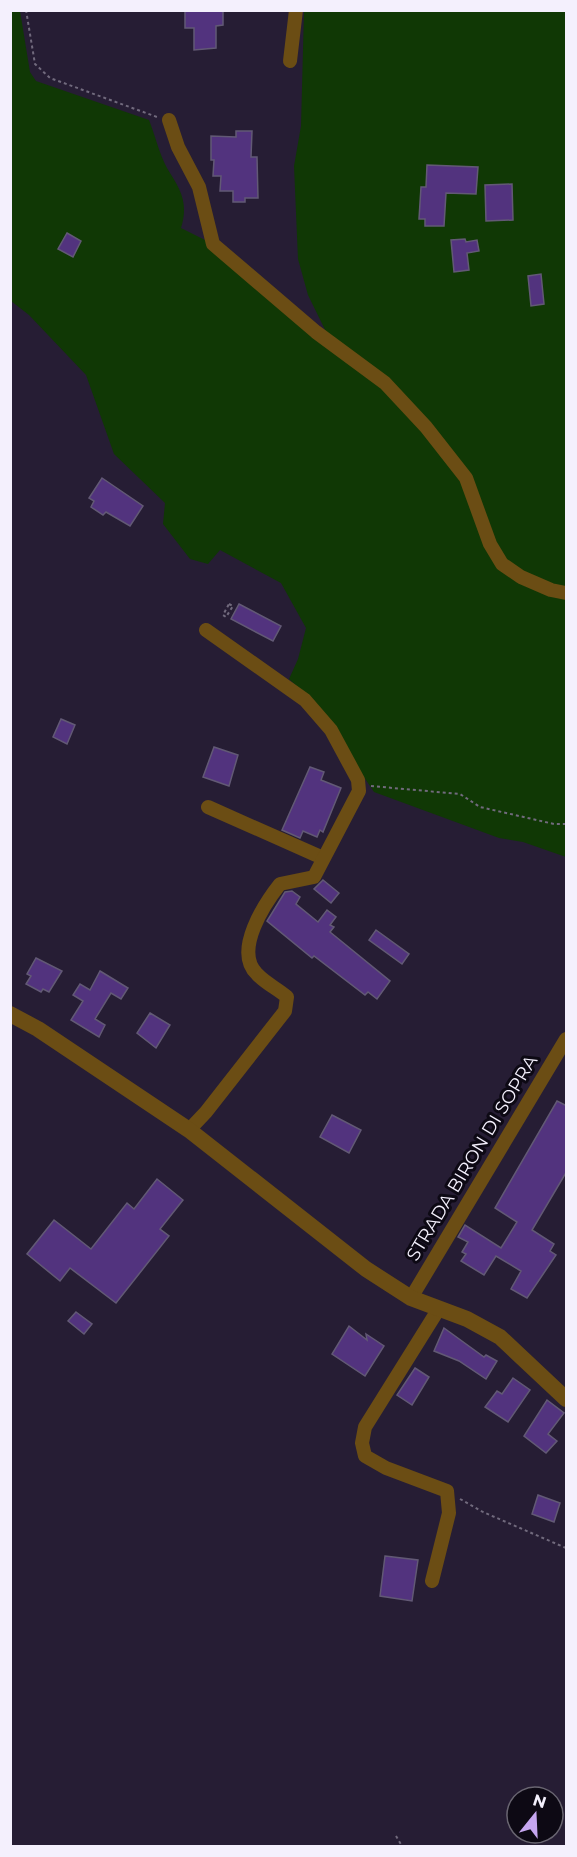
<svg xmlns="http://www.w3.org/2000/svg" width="577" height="1857" font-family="Montserrat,sans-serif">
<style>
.green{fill:#103805}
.building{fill:#52337e;stroke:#625975;stroke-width:1.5}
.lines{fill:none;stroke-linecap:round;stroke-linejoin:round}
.path{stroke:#716a7d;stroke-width:2;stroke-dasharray:3 3;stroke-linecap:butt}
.minor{stroke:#6b4d14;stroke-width:14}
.tertiary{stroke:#6b4d14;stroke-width:16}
.labels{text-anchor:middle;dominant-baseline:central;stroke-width:6;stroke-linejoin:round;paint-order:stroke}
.street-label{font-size:18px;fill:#f4f0fd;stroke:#0d0914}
</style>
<rect width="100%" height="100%" fill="#261d34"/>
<path class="green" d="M 10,11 L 20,11 L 30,72 L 36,81 L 149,120 C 155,135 159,153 167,168 C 180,189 189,202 181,228 L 213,244 L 331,342 L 308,295 L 298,259 L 294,166 L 301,126 L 304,11 L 566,11 L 566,857 L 523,842 L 499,838 L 374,792 L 313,701 L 289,679 L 298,659 L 306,628 L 281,583 L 220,550 L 208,564 L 190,559 L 163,524 L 165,503 L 114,454 L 86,375 L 29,315 L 11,301 Z"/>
<g class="building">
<polygon points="185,10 223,10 223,25 216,26 216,48 194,50 194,28 185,28"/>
<polygon points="236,131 252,131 251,157 257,157 258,198 245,198 245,202 233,202 233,191 220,191 221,176 213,176 214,160 211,160 211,136 236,137"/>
<polygon points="427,165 478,167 476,194 446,193 444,226 425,226 425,219 419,219 421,187 426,187"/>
<polygon points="512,184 513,220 486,221 485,185"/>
<polygon points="67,233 81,241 73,257 58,249"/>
<polygon points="465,239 466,242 477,240 479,251 467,253 469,270 454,272 451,240"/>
<polygon points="541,274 544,304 531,306 528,276"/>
<polygon points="102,478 143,506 130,526 106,512 103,515 91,507 94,501 89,498"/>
<polygon points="239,604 281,626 273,641 231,619"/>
<polygon points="61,719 75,725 67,744 53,737"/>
<polygon points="214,747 238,755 229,786 203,777"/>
<polygon points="310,767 324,772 321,780 341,788 323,832 320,830 317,837 303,831 300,838 282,830"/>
<polygon points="323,880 339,893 331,903 314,889"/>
<polygon points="292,891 300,897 296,904 318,922 327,910 336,917 330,925 334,927 330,932 390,981 377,999 368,992 365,995 314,956 312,958 267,921 285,892"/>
<polygon points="376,930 409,954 402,964 369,940"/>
<polygon points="36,958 62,971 49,992 43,989 41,992 26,984 31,976 27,974"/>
<polygon points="100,971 128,988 121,999 111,993 95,1019 105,1025 99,1037 71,1020 83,1001 73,995 80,984 90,990"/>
<polygon points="150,1013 170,1025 156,1048 137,1033"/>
<polygon points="557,1101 567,1106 567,1171 532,1230 554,1244 550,1251 556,1255 527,1298 511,1289 521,1271 496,1256 484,1275 461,1261 466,1254 462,1252 468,1242 458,1237 465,1225 501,1248 517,1222 495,1208"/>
<polygon points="332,1115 361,1130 349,1153 320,1137"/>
<polygon points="157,1179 183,1200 160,1229 169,1236 116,1303 70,1268 60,1281 27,1254 54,1220 91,1249 127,1203 134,1209"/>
<polygon points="76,1312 92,1324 84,1334 68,1321"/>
<polygon points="349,1326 367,1340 366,1334 384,1346 365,1376 332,1354"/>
<polygon points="444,1328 484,1357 486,1355 497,1361 486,1379 459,1361 434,1351"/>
<polygon points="415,1368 429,1377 412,1405 397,1395"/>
<polygon points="513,1378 530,1390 508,1422 485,1407 497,1391 502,1394"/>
<polygon points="547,1400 564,1413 548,1434 557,1441 546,1453 524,1436"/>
<polygon points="538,1495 560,1503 554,1522 532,1514"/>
<polygon points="385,1556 418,1560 412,1601 380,1596"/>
</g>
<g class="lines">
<g class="path">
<polyline points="26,10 35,64 50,78 157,117"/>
<polygon points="229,604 233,606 226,617 223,615"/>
<polyline points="371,786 460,794 480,807 554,824 566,824"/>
<polyline points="460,1499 483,1512 566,1548"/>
<polyline points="396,1836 402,1846"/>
</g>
<g class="minor">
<polyline points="290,61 296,10"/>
<polyline points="169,120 178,147 199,187 213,244 316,332 385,383 426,427 466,478 490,544 502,564 521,577 551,590 566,593"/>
<polyline points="208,807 323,858"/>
<path d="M 189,1130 L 206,1112 L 285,1011 L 287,997 C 278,989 265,983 257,974 C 233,951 265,903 280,884 L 314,877 L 359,791 L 358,780 L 331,730 L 305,700 L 206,630"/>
<polyline points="411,1298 566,1039"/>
<polyline points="432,1581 449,1513 447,1491 386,1468 365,1456 362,1443 365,1427 438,1310"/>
</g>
<polyline class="tertiary" points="10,1014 38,1029 189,1130 366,1269 411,1298 467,1319 500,1337 566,1399"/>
</g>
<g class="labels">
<g class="street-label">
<text transform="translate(472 1158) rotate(-59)">STRADA BIRON DI SOPRA</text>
</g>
</g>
<rect width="577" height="1857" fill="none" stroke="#f4f0fd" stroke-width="24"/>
<g transform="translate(535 1815) rotate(18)"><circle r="28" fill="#0d0914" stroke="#696571" stroke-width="1.5"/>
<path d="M0-4.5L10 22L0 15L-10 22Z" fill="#c6a6f0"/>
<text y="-9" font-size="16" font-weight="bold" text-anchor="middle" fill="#f4f0fd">N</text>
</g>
</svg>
